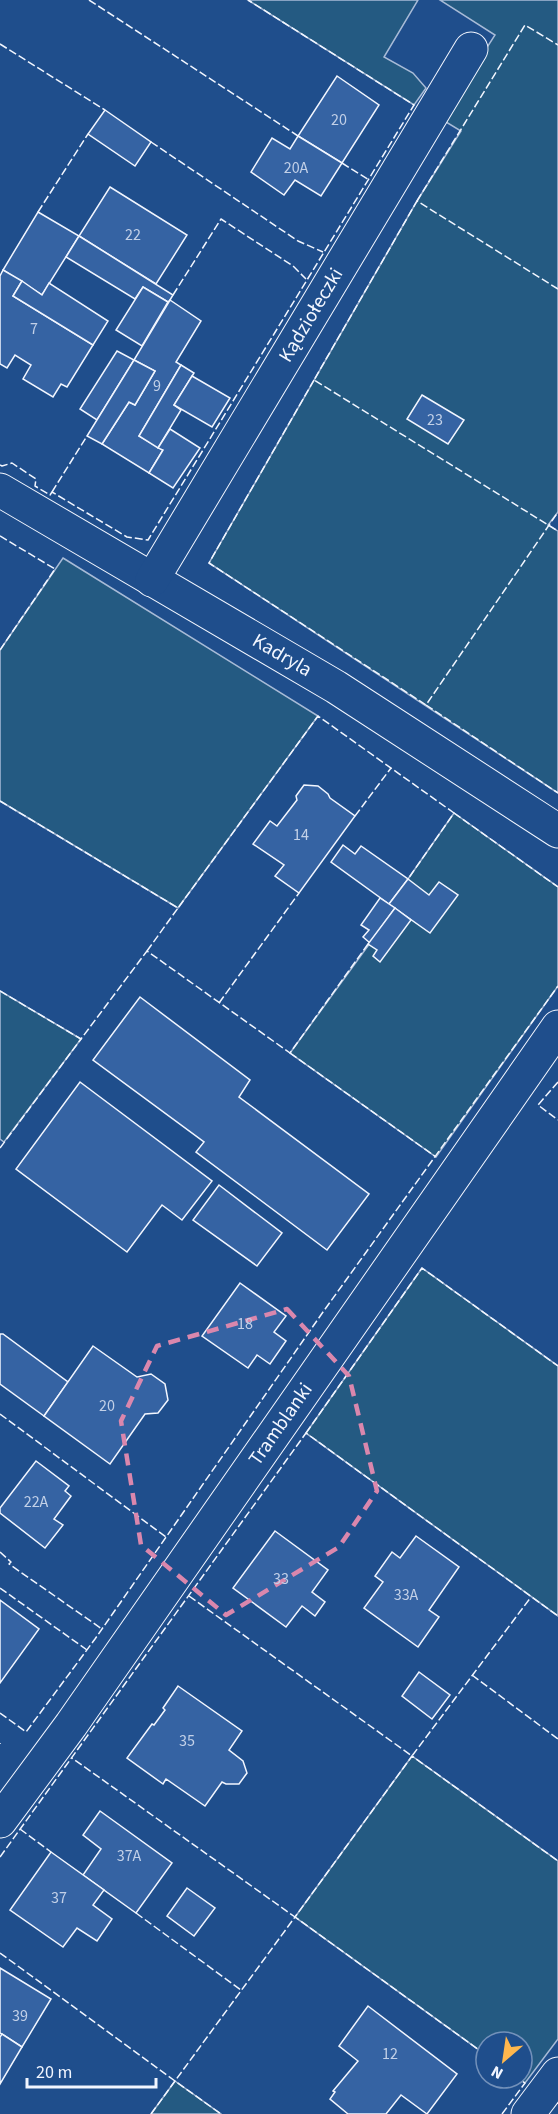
<svg xmlns="http://www.w3.org/2000/svg" width="558" height="2114" font-family="'Source Sans 3',sans-serif">
<style>
.green{fill:#245a82;stroke:#a8bbd7;stroke-width:1.5}
.building{fill:#3563a3;stroke:#f2f6ff;stroke-width:1.5}
.lines{fill:none;stroke-linecap:round;stroke-linejoin:round}
.street-casing{stroke:#f2f6ff;stroke-width:35}
.street{stroke:#1f4e8c;stroke-width:33}
.fence{stroke:#f2f6ff;stroke-width:1.5;stroke-dasharray:8 3;stroke-linecap:butt}
.marked{fill:none;stroke:#da87ad;stroke-width:4.5;stroke-dasharray:12 8;stroke-linejoin:round}
.labels{text-anchor:middle;dominant-baseline:central;stroke-width:4.5;stroke-linejoin:round;paint-order:stroke}
.number-label{font-size:16px;fill:#c3d1e8}
.street-label{font-size:20px;fill:#f2f6ff;stroke:#1f4e8c}
</style>
<rect width="100%" height="100%" fill="#1f4e8c"/>
<g class="green">
<polygon points="248,0 418,0 384,57 413,73 426,88 414,105"/>
<polygon points="440,0 558,0 558,512 548,525 558,531 558,793 209,563 417,201 461,131 441,119 495,35"/>
<polygon points="63,558 318,716 178,908 0,801 0,650"/>
<polygon points="454,813 558,887 558,986 436,1157 290,1053 370,943 408,879"/>
<polygon points="0,991 81,1039 4,1142 0,1139"/>
<polygon points="422,1268 558,1366 558,1616 306,1433"/>
<polygon points="412,1756 558,1861 558,2039 525,2083 518,2078 522,2078 522,2042 486,2042 486,2055 295,1917"/>
<polygon points="175,2081 221,2114 151,2114"/>
</g>
<g class="building">
<polygon points="337,76 379,105 342,163 298,136"/>
<polygon points="105,110 151,142 135,166 88,134"/>
<polygon points="298,136 342,163 321,196 295,180 284,195 251,172 272,138 290,149"/>
<polygon points="110,187 187,235 156,284 79,236"/>
<polygon points="38,212 79,236 42,295 3,270"/>
<polygon points="79,236 173,295 170,300 168,302 143,287 135,299 66,257"/>
<polygon points="3,270 22,281 13,296 93,345 67,387 61,384 53,397 23,379 31,365 15,355 7,368 0,364 0,276"/>
<polygon points="22,281 42,295 49,283 108,321 93,345 13,296"/>
<polygon points="143,287 168,302 142,346 116,330"/>
<polygon points="170,300 201,321 176,362 181,365 139,436 163,450 149,473 102,444 129,402 135,405 155,371 134,360"/>
<polygon points="117,351 134,360 97,420 80,409"/>
<polygon points="134,360 155,371 135,405 129,402 102,444 87,436"/>
<polygon points="181,365 194,373 174,405 181,410 158,448 139,436"/>
<polygon points="192,376 230,398 212,427 174,405"/>
<polygon points="422,395 464,420 448,444 407,419"/>
<polygon points="170,429 200,448 173,488 149,473 163,450 158,448"/>
<polygon points="304,785 318,786 328,794 330,798 355,816 299,893 275,876 284,865 253,844 270,821 277,826 297,800 296,796"/>
<polygon points="343,845 355,854 361,846 408,879 389,904 331,862"/>
<polygon points="408,879 429,895 439,882 458,895 430,933 389,904"/>
<polygon points="380,898 395,908 370,943 363,937 369,930 361,925"/>
<polygon points="395,908 411,920 380,962 373,956 377,950 368,944"/>
<polygon points="140,997 250,1080 239,1097 369,1194 327,1250 196,1152 204,1142 93,1060"/>
<polygon points="80,1082 212,1181 182,1220 162,1205 127,1252 16,1169"/>
<polygon points="219,1185 282,1233 257,1266 193,1220"/>
<polygon points="240,1283 286,1316 274,1332 286,1341 270,1364 257,1355 248,1368 202,1336"/>
<polygon points="0,1334 3,1334 68,1382 44,1416 0,1384"/>
<polygon points="93,1346 137,1377 151,1374 165,1384 168,1400 158,1413 145,1414 110,1464 44,1416"/>
<polygon points="36,1461 69,1486 65,1491 71,1496 54,1519 63,1525 45,1548 0,1513 0,1508"/>
<polygon points="275,1531 328,1570 312,1592 325,1602 315,1616 302,1606 286,1627 233,1588"/>
<polygon points="416,1536 459,1567 429,1610 439,1617 418,1647 364,1608 383,1582 375,1576 392,1552 400,1558"/>
<polygon points="0,1600 39,1629 0,1683"/>
<polygon points="419,1672 450,1695 432,1719 402,1696"/>
<polygon points="178,1686 242,1731 229,1750 243,1761 247,1773 239,1784 226,1784 222,1782 205,1806 166,1779 163,1784 127,1758 152,1724 154,1725 165,1710 163,1708"/>
<polygon points="100,1811 172,1863 136,1913 83,1875 101,1849 83,1835"/>
<polygon points="51,1852 104,1890 93,1905 112,1919 97,1941 77,1928 63,1947 10,1910"/>
<polygon points="187,1888 215,1908 194,1936 167,1916"/>
<polygon points="0,1968 51,1999 22,2047 0,2033"/>
<polygon points="368,2006 457,2074 427,2114 401,2095 386,2114 348,2114 330,2099 335,2092 333,2091 358,2061 339,2046"/>
<polygon points="2,2034 22,2047 0,2084 0,2037"/>
</g>
<g class="lines">
<defs>
<g id="street">
<path id="s1" d="M 0,490 L 336,687 L 558,831"/>
<path id="s2" d="M 152,580 L 471,49"/>
<path id="s3" d="M 0,1821 L 71,1725 L 558,1027"/>
<polyline points="528,2114 558,2074"/>
</g>
</defs>
<use href="#street" class="street-casing"/>
<use href="#street" class="street"/>
<g class="fence">
<polyline points="89,0 298,136"/>
<polyline points="0,44 105,110"/>
<polyline points="151,142 298,241 323,252"/>
<polyline points="342,163 369,180"/>
<polyline points="417,201 525,25 558,45"/>
<polyline points="38,212 88,134"/>
<polyline points="558,289 417,201 314,380 558,531"/>
<polyline points="173,295 221,219 293,266 306,279"/>
<polyline points="314,380 209,563 426,705 558,512"/>
<polyline points="0,465 2,466 12,463 36,479 35,486 50,495 52,492 127,537 148,540 414,105 248,0"/>
<polyline points="52,492 87,436"/>
<polyline points="0,536 55,569 0,650"/>
<polyline points="426,705 558,793"/>
<polyline points="0,801 178,908 318,716 454,813 408,879"/>
<polyline points="454,813 558,887"/>
<polyline points="355,816 391,768"/>
<polyline points="147,951 178,908"/>
<polyline points="0,991 81,1039 147,951 290,1053 368,944"/>
<polyline points="219,1003 299,893"/>
<polyline points="290,1053 436,1157"/>
<polyline points="558,1082 538,1105 558,1120"/>
<polyline points="0,1148 81,1039"/>
<polyline points="0,1414 166,1537"/>
<polyline points="306,1433 422,1268 558,1366"/>
<polyline points="0,1552 11,1562 9,1564 102,1629"/>
<polyline points="0,1588 87,1650"/>
<polyline points="189,1596 412,1756 531,1597"/>
<polyline points="472,1675 558,1739"/>
<polyline points="0,1713 26,1732 95,1639 323,1312 558,986"/>
<polyline points="0,1743 0,1744"/>
<polyline points="20,1829 51,1852"/>
<polyline points="0,1857 306,1433 558,1616"/>
<polyline points="136,1913 241,1990"/>
<polyline points="0,1953 175,2081 295,1917 72,1758"/>
<polyline points="486,2055 295,1917 412,1756 558,1861"/>
<polyline points="151,2114 175,2081 221,2114"/>
<polyline points="502,2114 525,2083 518,2078"/>
</g>
</g>
<path class="marked" d="M 287,1309 L 349,1376 L 377,1491 L 339,1547 L 226,1615 L 141,1545 L 121,1421 L 157,1346 Z"/>
<g class="labels">
<g class="number-label">
<text x="339" y="120">20</text>
<text x="296" y="168">20A</text>
<text x="133" y="235">22</text>
<text x="34" y="329">7</text>
<text x="157" y="386">9</text>
<text x="435" y="420">23</text>
<text x="301" y="835">14</text>
<text x="245" y="1324">18</text>
<text x="107" y="1406">20</text>
<text x="36" y="1502">22A</text>
<text x="281" y="1579">33</text>
<text x="406" y="1595">33A</text>
<text x="187" y="1741">35</text>
<text x="129" y="1856">37A</text>
<text x="59" y="1898">37</text>
<text x="20" y="2016">39</text>
<text x="390" y="2054">12</text>
</g>
<g class="street-label">
<text stroke="none"><textPath href="#s2" startOffset="309">Kądziołeczki</textPath></text>
<text stroke="none"><textPath href="#s1" startOffset="327">Kadryla</textPath></text>
<text stroke="none"><textPath href="#s3" startOffset="486">Tramblanki</textPath></text>
</g>
</g>
<g transform="translate(504 2060) rotate(209)"><circle r="28" fill="#1f4e8c" stroke="#7391ba" stroke-width="1.5"/>
<path d="M0-4.5L10 22L0 15L-10 22Z" fill="#ffb74d"/>
<text y="-9" font-size="16" font-weight="bold" text-anchor="middle" fill="#f2f6ff">N</text>
</g>
<path d="M27 2078v9h129v-9" fill="none" stroke="#f2f6ff" stroke-width="3"/>
<text x="36" y="2078" font-size="18" fill="#f2f6ff" stroke="#1f4e8c" stroke-width="4.5" paint-order="stroke">20 m</text>
</svg>
